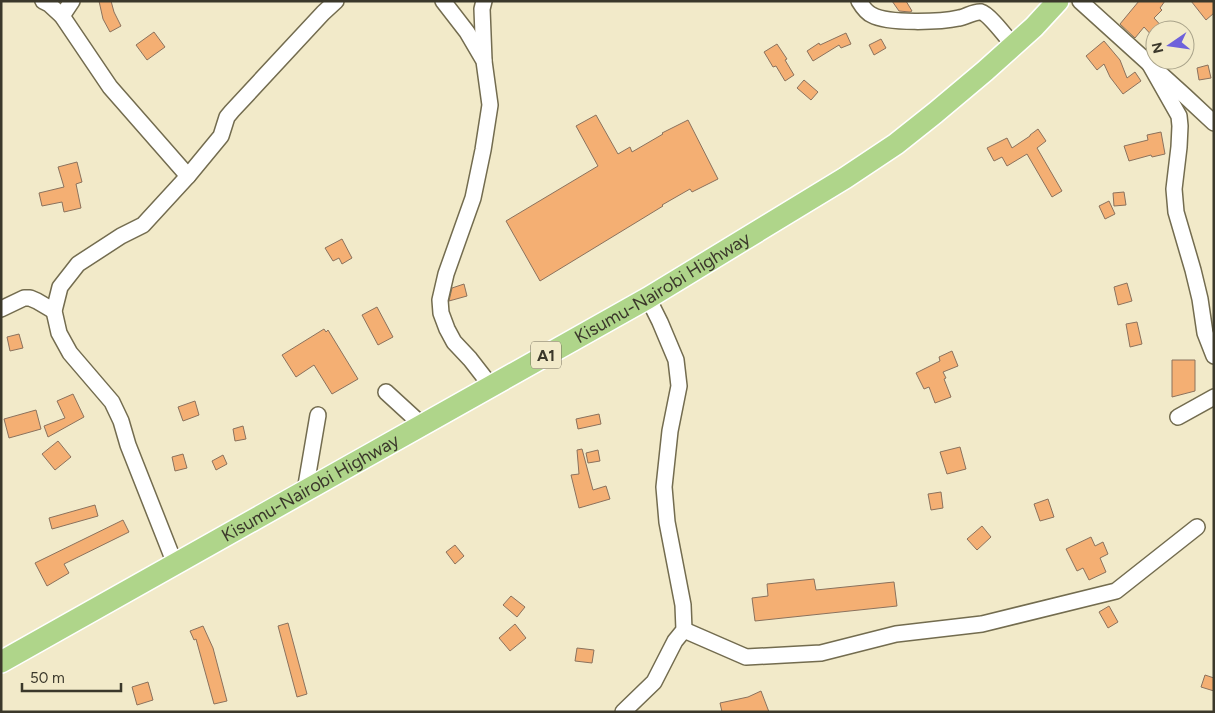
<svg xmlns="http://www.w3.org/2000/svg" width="1215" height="713" font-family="Figtree,sans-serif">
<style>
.building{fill:#f4af73;stroke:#8b725d}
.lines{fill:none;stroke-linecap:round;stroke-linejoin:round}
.minor-casing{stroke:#736c4f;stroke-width:18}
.highway-casing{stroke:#fff;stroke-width:24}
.minor{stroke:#fff;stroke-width:15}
.highway{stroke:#afd58a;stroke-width:21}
.labels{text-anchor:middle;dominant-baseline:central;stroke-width:4;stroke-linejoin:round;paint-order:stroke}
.shield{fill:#f2eac9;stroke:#726d5a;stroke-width:1}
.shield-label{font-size:16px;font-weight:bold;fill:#3b382b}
.street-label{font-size:18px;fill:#3b382b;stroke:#f2eac9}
</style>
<rect width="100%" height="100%" fill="#f2eac9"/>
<g class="building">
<polygon points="99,1 111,1 114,12 121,26 110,32 103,19"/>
<polygon points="892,1 906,1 912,11 910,12 899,11"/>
<polygon points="1139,1 1165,1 1160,8 1162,10 1154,18 1165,30 1155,30 1155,39 1144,27 1135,38 1120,24"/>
<polygon points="1191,1 1214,1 1214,13 1206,20"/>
<polygon points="154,32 165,47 147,60 136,45"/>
<polygon points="846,33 851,44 841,48 839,45 813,61 807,51 819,43 820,45"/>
<polygon points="881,39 886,48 874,55 869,45"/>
<polygon points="1104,41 1120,60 1127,78 1135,72 1141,81 1123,94 1110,77 1104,64 1097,70 1086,56"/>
<polygon points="777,44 787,59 785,60 794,75 785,81 776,66 773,67 764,52"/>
<polygon points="1208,65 1211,78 1199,80 1197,68"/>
<polygon points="804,80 818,92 811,100 797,88"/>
<polygon points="596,115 618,154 630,147 632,152 663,134 662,133 688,120 718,179 692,192 690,189 662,205 663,206 540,281 506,221 598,166 576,126"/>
<polygon points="1038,129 1046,141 1037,148 1062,191 1052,197 1027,154 1007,166 1002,157 994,161 987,148 1007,138 1012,148 1030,136 1030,135"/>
<polygon points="1161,132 1165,154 1152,157 1151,155 1129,161 1124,146 1148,140 1147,135"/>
<polygon points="77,162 82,182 76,184 81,208 64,212 62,202 42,206 39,193 64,187 58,167"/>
<polygon points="1124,192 1126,205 1114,206 1113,193"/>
<polygon points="1109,201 1115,214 1105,219 1099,206"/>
<polygon points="342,239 352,258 342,264 339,258 333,261 325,248"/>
<polygon points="1127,283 1132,301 1118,305 1114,287"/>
<polygon points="464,284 467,296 449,301 452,288"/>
<polygon points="377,307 393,337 378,345 362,315"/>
<polygon points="1137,322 1142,344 1130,347 1126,324"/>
<polygon points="324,329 326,332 328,330 358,379 332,394 314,365 296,377 282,355"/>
<polygon points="19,334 23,348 10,351 7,337"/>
<polygon points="952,351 958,366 943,372 946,378 944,379 951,397 935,403 929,387 924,389 916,373 940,361 939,357"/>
<polygon points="1172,360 1195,360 1195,391 1172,397"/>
<polygon points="73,394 84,417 48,437 44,426 65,418 57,401"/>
<polygon points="195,401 199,415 183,421 178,407"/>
<polygon points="36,410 41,429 9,438 4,419"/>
<polygon points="599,414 601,424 578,429 576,419"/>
<polygon points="243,426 246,439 235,441 233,429"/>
<polygon points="58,441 71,457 55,470 42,454"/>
<polygon points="960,447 966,469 947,474 940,452"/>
<polygon points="582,449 593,490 606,486 610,499 579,508 571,475 579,474 577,450"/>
<polygon points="598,450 600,461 588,463 586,453"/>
<polygon points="183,454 187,468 175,471 172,457"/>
<polygon points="223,455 227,464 216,470 212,461"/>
<polygon points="941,492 943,508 931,510 928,494"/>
<polygon points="1048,499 1054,517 1040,521 1034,504"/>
<polygon points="95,505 98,516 52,529 49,518"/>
<polygon points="123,520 129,532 64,564 69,573 47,586 35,563"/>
<polygon points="982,526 991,537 977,550 967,539"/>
<polygon points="1091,537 1095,546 1103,542 1108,554 1100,558 1106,572 1089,580 1083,568 1077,571 1066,549"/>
<polygon points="455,545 464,556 455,564 446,552"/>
<polygon points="814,579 816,590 894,582 897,606 755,621 752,598 768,596 767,584"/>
<polygon points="511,596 525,607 517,617 503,605"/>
<polygon points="1109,606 1118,622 1108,628 1099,612"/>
<polygon points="288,623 307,694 297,697 278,626"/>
<polygon points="515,624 526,638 510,651 499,638"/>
<polygon points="203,626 213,648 227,701 214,704 196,639 194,640 190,631"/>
<polygon points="577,648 594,650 592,663 575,661"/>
<polygon points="1205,675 1214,678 1214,691 1201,687"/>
<polygon points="148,682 153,700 137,705 132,687"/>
<polygon points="761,691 769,712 722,712 720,703 748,697"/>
</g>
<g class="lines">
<defs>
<g id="minor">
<polyline points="43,1 49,4 62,16 110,87 188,176"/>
<polyline points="443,1 467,32 484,61 490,105 483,150 473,198 446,274 440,300 441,313 447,329 454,342 470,359 491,386"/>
<polyline points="484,1 482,9 484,60"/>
<path d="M 859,1 C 862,6 867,13 872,15 C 888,24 941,22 959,18 C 966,17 974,11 981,12 C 989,14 1007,38 1013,45"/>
<polyline points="1080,1 1185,96 1214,123"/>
<polyline points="62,16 72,1"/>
<polyline points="1149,63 1179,116 1180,126 1179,147 1174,189 1176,212 1193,270 1200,299 1205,333 1214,356"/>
<polyline points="1,309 24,298 30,298 37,301 54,311"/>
<polyline points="386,392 422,425"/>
<polyline points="1178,417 1214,397"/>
<polyline points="305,491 318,415"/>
<polyline points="175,564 128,445 121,421 112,402 70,353 59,333 54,311 60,287 78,264 121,236 143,225 188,176 221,136 227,117 232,111 323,13 336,1"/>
<polyline points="684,630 746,657 821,653 896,634 982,624 1116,591 1197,527"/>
<polyline points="623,712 654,682 675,641 684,630 683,605 667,522 664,487 670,431 679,386 676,360 660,322 648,298"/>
</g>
<g id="highway">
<path id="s1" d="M 1,662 L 648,298 L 845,178 L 896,144 L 935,113 L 985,71 L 1034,27 L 1058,1"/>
</g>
</defs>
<use href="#minor" class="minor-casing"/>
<use href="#highway" class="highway-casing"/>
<use href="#minor" class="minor"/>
<use href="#highway" class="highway"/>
</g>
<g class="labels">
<rect class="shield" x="531" y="341.5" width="30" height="27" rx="4"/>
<g class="shield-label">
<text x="546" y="355">A1</text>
</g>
<g class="street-label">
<text stroke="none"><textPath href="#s1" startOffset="760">Kisumu-Nairobi Highway</textPath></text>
<text stroke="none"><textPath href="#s1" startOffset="355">Kisumu-Nairobi Highway</textPath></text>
</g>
</g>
<rect width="1215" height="713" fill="none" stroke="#3b382b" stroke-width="5"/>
<g transform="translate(1170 45) rotate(257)"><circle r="24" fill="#f2eac9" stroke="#a9a38a"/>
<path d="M0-4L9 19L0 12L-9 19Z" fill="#6e61db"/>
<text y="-8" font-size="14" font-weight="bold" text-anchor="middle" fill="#3b382b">N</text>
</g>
<path d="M22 683v8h99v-8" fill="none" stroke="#3b382b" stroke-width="2.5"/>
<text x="30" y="683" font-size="15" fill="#3b382b" stroke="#f2eac9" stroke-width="4" paint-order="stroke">50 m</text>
</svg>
